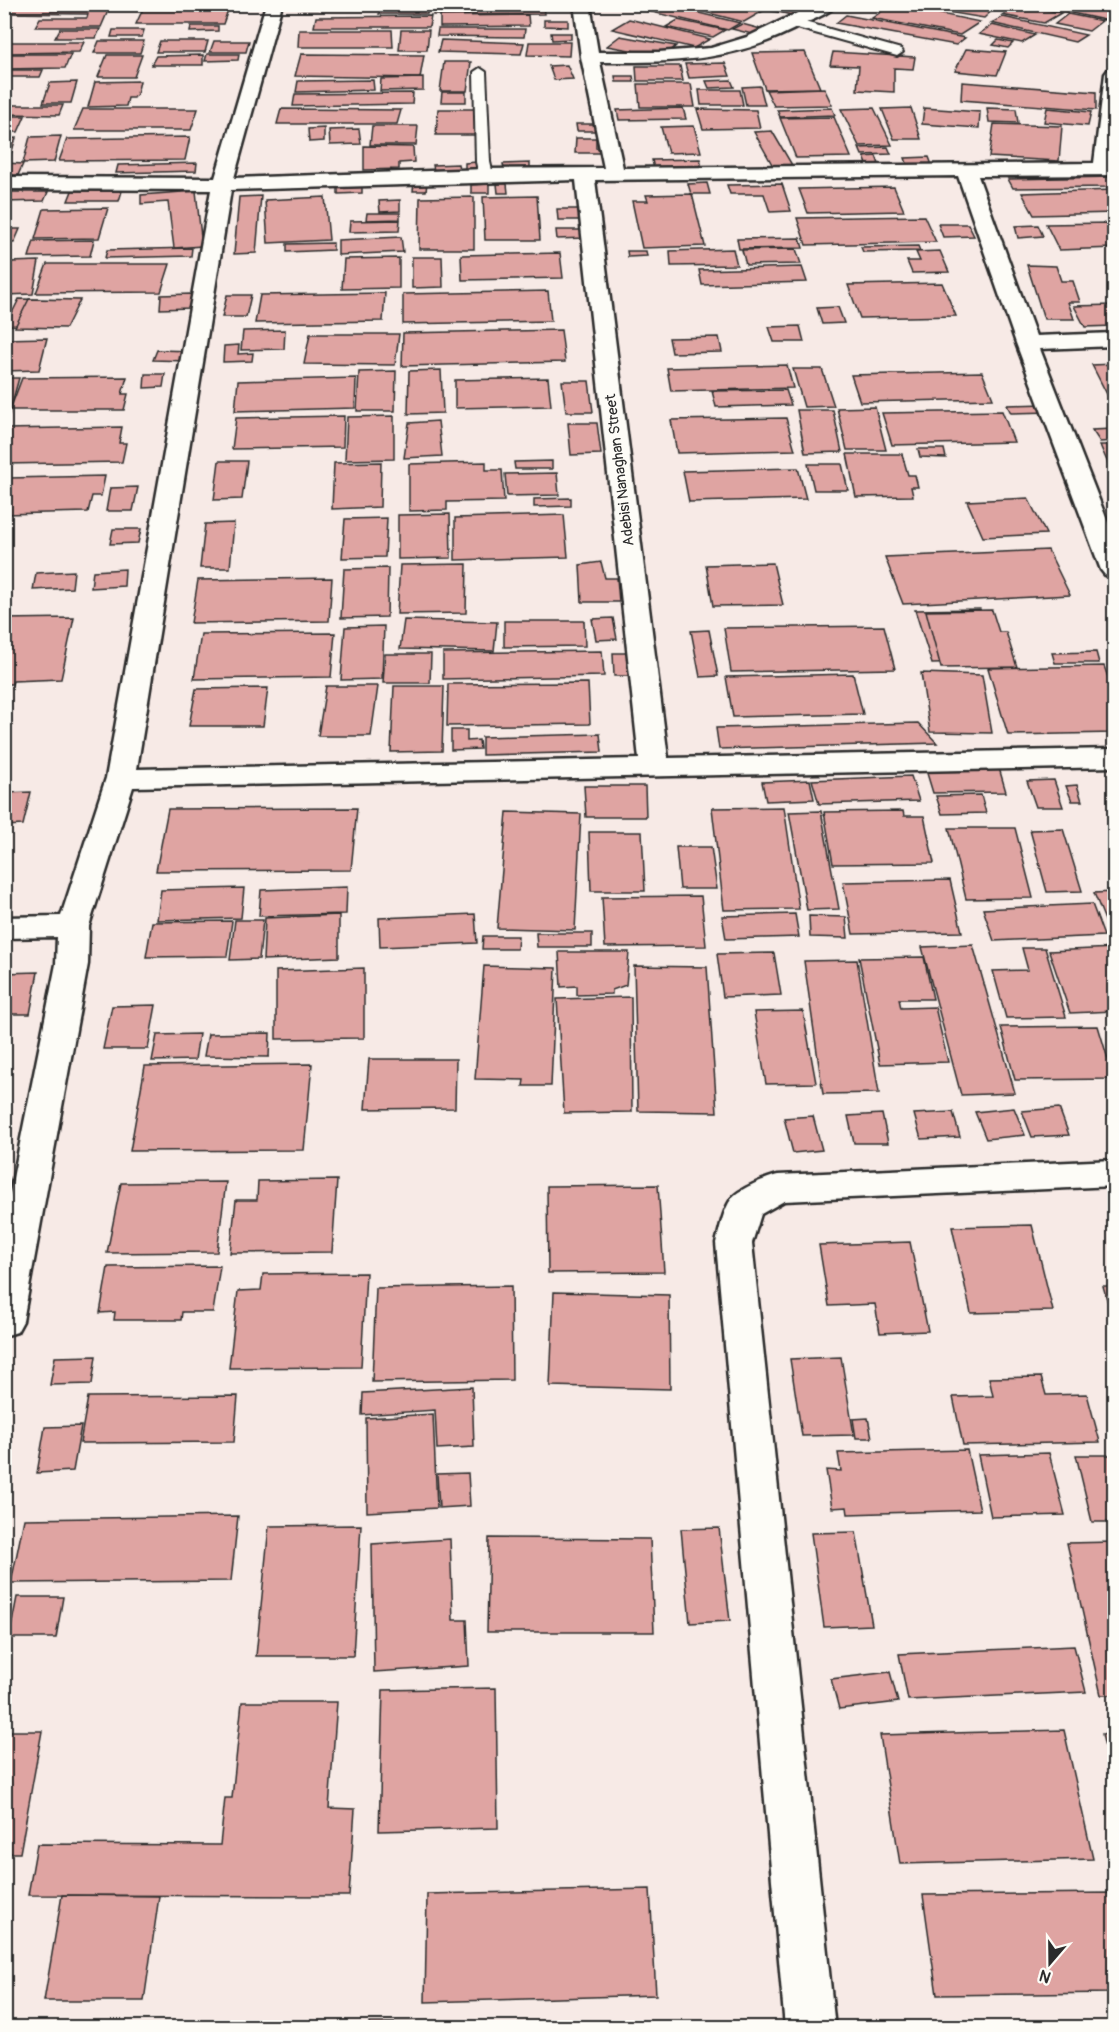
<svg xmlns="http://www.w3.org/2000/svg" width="1119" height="2032" font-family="Pangolin,sans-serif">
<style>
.building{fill:#dfa4a2;stroke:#2b2b2b;stroke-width:1.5}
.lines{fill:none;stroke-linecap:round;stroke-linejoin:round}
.lane-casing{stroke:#2b2b2b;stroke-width:4}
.street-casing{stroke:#2b2b2b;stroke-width:5}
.lane{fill:#fdfcf7;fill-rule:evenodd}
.street{fill:#fdfcf7;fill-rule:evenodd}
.labels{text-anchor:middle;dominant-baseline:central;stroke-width:6;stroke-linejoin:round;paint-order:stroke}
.far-street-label{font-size:15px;fill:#2b2b2b;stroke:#fdfcf7}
</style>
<rect width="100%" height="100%" fill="#f7eae6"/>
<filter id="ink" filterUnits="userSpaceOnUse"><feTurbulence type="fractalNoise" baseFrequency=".0167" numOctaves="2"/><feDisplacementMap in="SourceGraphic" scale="12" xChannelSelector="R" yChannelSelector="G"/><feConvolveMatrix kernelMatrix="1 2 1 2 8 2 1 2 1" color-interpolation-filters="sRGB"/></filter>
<g filter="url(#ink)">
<g class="building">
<polygon points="4,4 111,4 101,27 35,27 40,18 87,18 88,14 4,13"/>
<polygon points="302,4 324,4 323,9 301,9"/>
<polygon points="380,4 430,4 427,14 379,14"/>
<polygon points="543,4 544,14 433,15 434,5"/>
<polygon points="636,4 662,4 740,23 728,30 631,7"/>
<polygon points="673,4 734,4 763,11 744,22"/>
<polygon points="783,4 796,4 811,8 797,16 773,11"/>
<polygon points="893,4 980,22 960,35 872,18"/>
<polygon points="899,4 999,4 984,18"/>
<polygon points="1019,4 1023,4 1061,13 1044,23 1002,15"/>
<polygon points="1030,4 1088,4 1114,10 1114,22"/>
<polygon points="143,9 228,10 223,24 136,24"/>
<polygon points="1068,14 1102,21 1089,31 1055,24"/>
<polygon points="528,15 529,26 440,27 440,16"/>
<polygon points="846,15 965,38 956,45 836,23"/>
<polygon points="431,16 429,27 314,27 316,17"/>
<polygon points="1003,17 1086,35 1075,42 991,23"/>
<polygon points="629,19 710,39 694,48 612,29"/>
<polygon points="544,20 568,20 568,27 544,26"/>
<polygon points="678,20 725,30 713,37 666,27"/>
<polygon points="742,24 761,29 752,34 732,29"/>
<polygon points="992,25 1035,35 1022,43 979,34"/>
<polygon points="191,26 218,26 218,31 190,32"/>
<polygon points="60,29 100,29 96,38 55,38"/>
<polygon points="438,29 525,29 524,37 437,36"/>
<polygon points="113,30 144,30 142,37 111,37"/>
<polygon points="299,30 392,30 393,47 298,47"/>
<polygon points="401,30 429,30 427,50 399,50"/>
<polygon points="551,33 571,33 571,39 552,40"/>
<polygon points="620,36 676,46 664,56 607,46"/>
<polygon points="441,40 524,43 521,54 438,52"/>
<polygon points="998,40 1013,43 1008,48 993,45"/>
<polygon points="99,41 144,41 140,53 94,53"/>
<polygon points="160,41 208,41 205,52 156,52"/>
<polygon points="214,41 249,41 246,52 210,52"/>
<polygon points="4,42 84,42 79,52 4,53"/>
<polygon points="529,42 570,42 569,56 527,55"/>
<polygon points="966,49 1006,52 997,75 955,71"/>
<polygon points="805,52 820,88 765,89 752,53"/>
<polygon points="833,52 915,57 913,69 894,68 894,92 857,90 859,66 830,65"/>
<polygon points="4,54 71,54 65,68 4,69"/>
<polygon points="207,54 239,54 238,60 205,61"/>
<polygon points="301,54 424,55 420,78 295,76"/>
<polygon points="107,55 142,55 134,77 98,77"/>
<polygon points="203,55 203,65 151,65 156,56"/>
<polygon points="444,62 471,62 467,91 440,91"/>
<polygon points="725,63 730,76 689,78 685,64"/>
<polygon points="567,65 573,79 554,80 549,66"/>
<polygon points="636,66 680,66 683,81 637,81"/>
<polygon points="4,70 43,70 40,77 4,77"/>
<polygon points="615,76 633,76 634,82 616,82"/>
<polygon points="423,78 423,90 380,91 381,79"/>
<polygon points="373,80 374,90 296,92 298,81"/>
<polygon points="731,80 734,87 709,88 706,81"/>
<polygon points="140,81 137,94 134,98 128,98 126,106 88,107 95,82"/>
<polygon points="77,82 71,103 43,103 50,83"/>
<polygon points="962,82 1096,92 1096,110 961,100"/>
<polygon points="638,84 691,84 695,107 640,107"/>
<polygon points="760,86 765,105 746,105 742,87"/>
<polygon points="824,88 832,105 774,106 766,90"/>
<polygon points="699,90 740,90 743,105 701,105"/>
<polygon points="442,92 466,92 466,102 441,102"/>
<polygon points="413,93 412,104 293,106 295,94"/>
<polygon points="10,105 63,105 59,115 6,114"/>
<polygon points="683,108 686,119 619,120 617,110"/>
<polygon points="832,108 835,115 780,117 777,110"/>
<polygon points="874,108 892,145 859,146 841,109"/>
<polygon points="911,108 921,139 894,139 882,109"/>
<polygon points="924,108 980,112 979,128 922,124"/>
<polygon points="987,108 1016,109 1018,123 989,122"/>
<polygon points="1047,108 1091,112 1088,126 1044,122"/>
<polygon points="83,109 198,109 191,130 74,130"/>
<polygon points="281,109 401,110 397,124 277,124"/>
<polygon points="438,109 477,109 475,135 436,135"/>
<polygon points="697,109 756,110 760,128 703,129"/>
<polygon points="4,116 25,116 18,132 4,132"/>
<polygon points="834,117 851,157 796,158 780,118"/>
<polygon points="576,124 595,124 596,131 577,131"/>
<polygon points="994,124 1062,126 1059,161 989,157"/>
<polygon points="372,126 418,126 416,145 370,145"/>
<polygon points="694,126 701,152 668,153 661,127"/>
<polygon points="324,128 324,141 309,142 308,129"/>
<polygon points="359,129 361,144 330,145 329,130"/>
<polygon points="772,131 792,165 773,166 754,132"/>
<polygon points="61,136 54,162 23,163 30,137"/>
<polygon points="190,137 185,160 59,161 67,139"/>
<polygon points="16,138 10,157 4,158 4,139"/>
<polygon points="576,138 596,138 596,148 603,148 603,153 575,153"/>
<polygon points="364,146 413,147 414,162 399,163 399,169 364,170"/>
<polygon points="888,147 891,154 862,155 859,148"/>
<polygon points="876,156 879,164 867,164 864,157"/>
<polygon points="929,157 932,165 908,166 905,158"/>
<polygon points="700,159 702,168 654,169 652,160"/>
<polygon points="477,162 478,169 465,170 465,163"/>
<polygon points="4,163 23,164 18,175 4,175"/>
<polygon points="197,163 196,171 116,173 118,165"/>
<polygon points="530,163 530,169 504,169 503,164"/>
<polygon points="458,164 459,170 434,171 433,165"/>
<polygon points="1114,177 1114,187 1013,188 1008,179"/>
<polygon points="414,183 427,183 426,191 413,191"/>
<polygon points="707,183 710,194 691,194 688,184"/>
<polygon points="489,184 489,193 471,193 471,185"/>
<polygon points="497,184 507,184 508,193 498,193"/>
<polygon points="782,184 791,211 770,212 764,194 730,194 727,185"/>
<polygon points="362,185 362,193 338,194 338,186"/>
<polygon points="894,187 904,211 808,213 799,189"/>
<polygon points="1114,190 1114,213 1034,215 1022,193"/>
<polygon points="72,191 122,191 119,201 68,201"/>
<polygon points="196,191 202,246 174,248 168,202 141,204 141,195"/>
<polygon points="4,192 48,192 44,201 4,202"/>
<polygon points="692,194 705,246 642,248 632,201 648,201 646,195"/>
<polygon points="261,196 256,253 234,254 239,197"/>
<polygon points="537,196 540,240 485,240 483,197"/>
<polygon points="325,197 329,240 268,243 265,200"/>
<polygon points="474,197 474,249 419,249 420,198"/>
<polygon points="400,200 400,211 380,212 379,201"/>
<polygon points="108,208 99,238 35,239 44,209"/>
<polygon points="557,209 582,209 583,220 558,220"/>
<polygon points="367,213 400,213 400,219 366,220"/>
<polygon points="924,216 936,242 806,245 797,218"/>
<polygon points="400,220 399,231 349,232 350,221"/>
<polygon points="1112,223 1114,227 1114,248 1059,250 1046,224"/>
<polygon points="938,224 968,224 974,236 943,237"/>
<polygon points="1038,225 1043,236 1018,238 1015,226"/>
<polygon points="4,229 20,229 14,243 4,242"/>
<polygon points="556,230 583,230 584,238 557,239"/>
<polygon points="401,237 403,252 338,255 338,240"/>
<polygon points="800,238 803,248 739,249 737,239"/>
<polygon points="94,240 90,256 29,257 34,241"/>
<polygon points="333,243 333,250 287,252 287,244"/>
<polygon points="918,246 920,251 863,252 861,247"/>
<polygon points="192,248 191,256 105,258 107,250"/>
<polygon points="733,249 737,265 671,266 670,251"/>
<polygon points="796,249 801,264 746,265 742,250"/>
<polygon points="627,251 646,251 647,256 628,257"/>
<polygon points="940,251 949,272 912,273 907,261 920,261 916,252"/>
<polygon points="560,253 563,278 462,280 461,255"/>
<polygon points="412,257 442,257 443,287 412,288"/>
<polygon points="399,258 399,288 342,289 344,259"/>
<polygon points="39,261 33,294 5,295 11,262"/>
<polygon points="47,264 170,264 161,292 36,293"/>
<polygon points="1027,265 1056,266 1061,281 1073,281 1080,302 1068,302 1074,319 1044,319"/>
<polygon points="802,267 807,282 702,285 699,270"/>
<polygon points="942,283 956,316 860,318 848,285"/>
<polygon points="548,291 551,321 403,324 403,294"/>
<polygon points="385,293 383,321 255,323 260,295"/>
<polygon points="191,294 190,308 160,309 161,295"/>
<polygon points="227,295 251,295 246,317 222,317"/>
<polygon points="19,299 69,300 57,326 6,325"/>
<polygon points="29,299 80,300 66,328 15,327"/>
<polygon points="1114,305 1114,326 1085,327 1074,306"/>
<polygon points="838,307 844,323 822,324 817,308"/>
<polygon points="800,326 804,342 774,342 769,327"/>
<polygon points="285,330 284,349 241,350 243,331"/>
<polygon points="561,330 565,362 402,366 403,333"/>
<polygon points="310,334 399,334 395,365 304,364"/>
<polygon points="719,337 722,352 672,353 669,338"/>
<polygon points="47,338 39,370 4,371 4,339"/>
<polygon points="239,345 238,354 253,353 252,361 223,362 224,346"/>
<polygon points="157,350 193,351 189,361 153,360"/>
<polygon points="1114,364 1114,404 1112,404 1092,365"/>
<polygon points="787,365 793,388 671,391 667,368"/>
<polygon points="793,369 822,369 834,406 804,407"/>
<polygon points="441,370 443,413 408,414 409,371"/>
<polygon points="396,371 395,411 357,411 359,372"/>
<polygon points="982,372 993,399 860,402 851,375"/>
<polygon points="145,374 165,374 163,387 144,388"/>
<polygon points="127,377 122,394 128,394 124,410 10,410 22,378"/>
<polygon points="4,378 19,378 8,417 4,418"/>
<polygon points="356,378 355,408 235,411 238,381"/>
<polygon points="548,378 551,406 455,408 455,380"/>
<polygon points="562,381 589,381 593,412 566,412"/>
<polygon points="786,390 791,405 716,407 712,391"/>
<polygon points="1047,404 1051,412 1011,413 1007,405"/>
<polygon points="875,407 886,450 847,450 837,408"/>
<polygon points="797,410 833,410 842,452 805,453"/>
<polygon points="1002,411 1014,442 892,445 882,413"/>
<polygon points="344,416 343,447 232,449 236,418"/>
<polygon points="394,416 394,459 345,460 347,417"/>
<polygon points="786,418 795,450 677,453 671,420"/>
<polygon points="438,421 442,456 404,458 409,423"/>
<polygon points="568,423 597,423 601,454 571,455"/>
<polygon points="122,427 119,443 126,443 122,462 4,464 4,429"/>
<polygon points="1114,429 1114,441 1100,442 1092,430"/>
<polygon points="1100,445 1114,445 1114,477"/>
<polygon points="918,449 944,449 946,458 920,457"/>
<polygon points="847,454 902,454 908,475 915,475 918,487 911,487 913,496 856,497"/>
<polygon points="219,461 247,461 242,499 214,500"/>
<polygon points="552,461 552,469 515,469 514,462"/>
<polygon points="381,462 380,507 332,509 334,463"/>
<polygon points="486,462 486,470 502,470 504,501 447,502 447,510 409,511 409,464"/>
<polygon points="808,464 842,464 848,490 814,490"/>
<polygon points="798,468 806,499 689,502 683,471"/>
<polygon points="557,473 559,495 507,496 505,474"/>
<polygon points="105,476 101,496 92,496 88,512 4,514 4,491 8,478"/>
<polygon points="138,487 133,511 106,511 110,488"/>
<polygon points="571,498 571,506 534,507 534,499"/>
<polygon points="1028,498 1046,534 983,537 967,501"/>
<polygon points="450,514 451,558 398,559 398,515"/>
<polygon points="564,515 568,557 455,560 455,518"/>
<polygon points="387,518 385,557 342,558 345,519"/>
<polygon points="234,523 230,568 200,568 205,524"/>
<polygon points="113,529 141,529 138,543 110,544"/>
<polygon points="1048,550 1070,595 903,604 885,557"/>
<polygon points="601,562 605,578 617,578 619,602 582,602 580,565"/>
<polygon points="773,563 783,605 713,606 706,565"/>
<polygon points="467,564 466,613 397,614 400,565"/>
<polygon points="388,568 387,617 341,618 344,569"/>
<polygon points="125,569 124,586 91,588 93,571"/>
<polygon points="74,571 72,588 33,590 36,573"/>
<polygon points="332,578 329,621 191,623 198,580"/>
<polygon points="980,609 998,662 932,664 915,610"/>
<polygon points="992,610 999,632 1006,632 1017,667 941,668 926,611"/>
<polygon points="74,618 61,679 13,681 12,684 4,684 4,619"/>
<polygon points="613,618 617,639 596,640 592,619"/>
<polygon points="404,620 497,622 494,651 400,649"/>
<polygon points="504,621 584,621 585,646 504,647"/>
<polygon points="384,626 382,679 341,680 345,627"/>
<polygon points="884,626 895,669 731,672 724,628"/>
<polygon points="709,630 718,676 700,677 691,631"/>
<polygon points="335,633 331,677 194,679 201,634"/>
<polygon points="602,651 604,676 443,679 443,653"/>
<polygon points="1096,652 1099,663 1055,663 1052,653"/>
<polygon points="613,653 635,653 637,676 614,676"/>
<polygon points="385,654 431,654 430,683 383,683"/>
<polygon points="1104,666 1114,694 1114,733 1008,735 988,668"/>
<polygon points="921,673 982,675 992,733 930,732"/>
<polygon points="853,674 863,714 733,717 726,677"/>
<polygon points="588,683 590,724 447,726 448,684"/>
<polygon points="326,686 378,686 371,736 318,736"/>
<polygon points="394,686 444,686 442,751 391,752"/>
<polygon points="268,688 263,726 189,726 196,689"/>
<polygon points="918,723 937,743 719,749 716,728"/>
<polygon points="451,730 467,730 467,741 479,740 480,749 451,750"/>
<polygon points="600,734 602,752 482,755 482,737"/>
<polygon points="999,768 1006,792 933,793 926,770"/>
<polygon points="911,776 919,801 819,804 812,780"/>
<polygon points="810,780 814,799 766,801 762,782"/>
<polygon points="1054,780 1063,807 1036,807 1027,781"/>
<polygon points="1077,785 1082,801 1072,801 1066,786"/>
<polygon points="584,786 645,786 646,817 586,817"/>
<polygon points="31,792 23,825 4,826 4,793"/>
<polygon points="981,795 986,813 942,814 936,796"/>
<polygon points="784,807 799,909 724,910 712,808"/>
<polygon points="357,808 351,870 156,871 168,809"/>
<polygon points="821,811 839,909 807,910 789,812"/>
<polygon points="903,811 904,816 924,816 934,863 833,864 824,812"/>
<polygon points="507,812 581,814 575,930 497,928"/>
<polygon points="949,828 1015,828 1033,898 966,899"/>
<polygon points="1063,829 1082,891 1047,892 1030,830"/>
<polygon points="589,832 642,832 645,891 591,891"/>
<polygon points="676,847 711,847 717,889 680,889"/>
<polygon points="950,880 962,932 853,934 843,882"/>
<polygon points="347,887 346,914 259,916 261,890"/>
<polygon points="244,888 241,918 157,920 161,890"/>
<polygon points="1114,892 1114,940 1113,940 1094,893"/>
<polygon points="701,896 706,946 605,947 602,897"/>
<polygon points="1092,904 1104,936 994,941 983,909"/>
<polygon points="475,914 477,943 380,947 379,918"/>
<polygon points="795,914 799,937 726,939 722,916"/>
<polygon points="339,915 339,957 263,960 265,918"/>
<polygon points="809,916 846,917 848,938 810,937"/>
<polygon points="235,920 263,920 259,959 230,960"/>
<polygon points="232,921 227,956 146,957 152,922"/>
<polygon points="536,933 592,933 592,947 537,947"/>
<polygon points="483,936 518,936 517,949 482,949"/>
<polygon points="973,945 1015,1093 961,1095 922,947"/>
<polygon points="1022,948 1045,948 1066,1017 1006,1018 993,971 1028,970"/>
<polygon points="1114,948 1114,1011 1070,1013 1049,951"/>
<polygon points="559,952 629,952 626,985 612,990 612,994 577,995 577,986 561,987"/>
<polygon points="774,953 781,995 723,997 717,954"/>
<polygon points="924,957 933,999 899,999 901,1008 935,1007 948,1062 880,1064 859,958"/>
<polygon points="857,960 879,1093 823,1094 804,961"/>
<polygon points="484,966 556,968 551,1086 523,1086 524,1080 475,1079"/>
<polygon points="634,966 707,967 717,1112 638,1111"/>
<polygon points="364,968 364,1038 276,1039 276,971"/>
<polygon points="38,972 30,1014 4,1014 4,973"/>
<polygon points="631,997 632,1112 564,1113 557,999"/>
<polygon points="156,1005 148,1049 103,1049 112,1006"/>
<polygon points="803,1011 816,1083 766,1084 754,1012"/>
<polygon points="1098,1026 1114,1079 1015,1080 1001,1027"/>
<polygon points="270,1033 269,1057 204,1056 208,1034"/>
<polygon points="199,1034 195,1060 152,1061 157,1035"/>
<polygon points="369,1059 456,1059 455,1108 365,1109"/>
<polygon points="312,1064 304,1150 130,1151 145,1066"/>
<polygon points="1014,1108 1025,1135 986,1139 975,1112"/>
<polygon points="1059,1108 1069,1135 1032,1137 1022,1111"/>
<polygon points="953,1112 960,1137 921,1139 914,1114"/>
<polygon points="882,1114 888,1143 854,1143 848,1116"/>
<polygon points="813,1116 822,1150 793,1153 784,1118"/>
<polygon points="337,1180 332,1252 230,1253 236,1200 257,1200 258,1181"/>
<polygon points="226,1182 217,1252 107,1253 121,1183"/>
<polygon points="658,1185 664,1272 548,1273 547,1186"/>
<polygon points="1032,1225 1053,1311 971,1313 952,1227"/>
<polygon points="910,1242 928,1331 880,1333 875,1304 829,1306 819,1245"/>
<polygon points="220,1266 213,1312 182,1312 181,1320 114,1320 115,1312 100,1313 108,1267"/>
<polygon points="366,1273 361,1367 229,1368 238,1291 261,1290 263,1274"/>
<polygon points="511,1286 512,1380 372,1382 376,1288"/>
<polygon points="1103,1286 1114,1286 1114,1323"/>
<polygon points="554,1292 669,1295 670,1389 550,1386"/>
<polygon points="96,1356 92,1384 50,1385 55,1357"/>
<polygon points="841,1357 854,1435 802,1436 790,1359"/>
<polygon points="1041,1377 1046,1395 1087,1394 1100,1442 963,1445 953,1397 993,1396 989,1378"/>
<polygon points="472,1387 474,1447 437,1449 435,1410 362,1415 363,1393"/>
<polygon points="238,1396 234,1442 80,1443 88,1397"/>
<polygon points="433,1414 437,1508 367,1512 366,1418"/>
<polygon points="868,1418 872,1438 856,1438 853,1419"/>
<polygon points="81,1426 73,1471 37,1473 45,1427"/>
<polygon points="967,1450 980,1510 848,1514 847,1507 832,1508 826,1470 841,1471 838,1453"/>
<polygon points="1049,1453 1065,1515 991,1517 978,1455"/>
<polygon points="1076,1455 1114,1455 1114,1522 1092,1522"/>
<polygon points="468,1473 470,1506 439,1508 437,1474"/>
<polygon points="238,1516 231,1581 11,1583 24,1519"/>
<polygon points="361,1525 353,1656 256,1656 269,1526"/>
<polygon points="719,1528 730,1621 690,1623 681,1529"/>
<polygon points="856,1532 872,1625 824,1627 811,1533"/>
<polygon points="489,1538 650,1539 654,1632 487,1632"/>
<polygon points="450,1539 453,1620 467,1620 469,1666 374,1672 372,1544"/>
<polygon points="1114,1542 1114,1695 1101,1695 1067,1543"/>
<polygon points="17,1597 63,1597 56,1638 9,1638"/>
<polygon points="1074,1646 1086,1692 908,1700 899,1654"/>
<polygon points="890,1672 898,1702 839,1709 831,1679"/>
<polygon points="496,1688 498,1828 379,1831 383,1690"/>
<polygon points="242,1702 337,1702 329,1808 355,1809 349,1896 28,1895 37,1844 220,1845 225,1798 232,1798"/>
<polygon points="1064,1730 1093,1859 900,1864 880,1735"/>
<polygon points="4,1731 42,1731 20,1853 4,1853"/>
<polygon points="1114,1733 1114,1790 1102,1734"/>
<polygon points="650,1889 656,1995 425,2002 427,1894"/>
<polygon points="1114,1893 1114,1993 937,1995 923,1895"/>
<polygon points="62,1895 159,1896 144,2001 44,2001"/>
<polygon points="369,2023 420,2023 419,2028 369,2028"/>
</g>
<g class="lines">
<defs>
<g id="lane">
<polygon points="794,19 901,49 903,52 897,56 790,26 788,23 790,20"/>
<polygon points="480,68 486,72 490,162 493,175 486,179 479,175 476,162 474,72"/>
</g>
<g id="street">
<path d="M 266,4 L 282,4 L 234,178 L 486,169 L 604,168 L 581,57 L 574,4 L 590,4 L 598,52 L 659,52 L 711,48 L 747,37 L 816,4 L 837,4 C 830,13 816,18 806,23 C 735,62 678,62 600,62 L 623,168 L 1094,163 L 1105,74 L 1108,70 L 1114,69 L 1114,175 L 978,176 L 1036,336 L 1114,333 L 1114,346 L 1040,349 L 1114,538 L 1114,578 L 1105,575 L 1101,570 L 1016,343 L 958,176 L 595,180 L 668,758 L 1114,749 L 1114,767 L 133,787 L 89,926 L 88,964 L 23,1321 L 17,1332 L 4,1336 L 4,1223 L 56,964 L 57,937 L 4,938 L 4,917 L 61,916 L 106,778 L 211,190 L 4,189 L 4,177 L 215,178 ZM 576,180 L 639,759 L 137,769 L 231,190 Z"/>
<path d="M 1114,1160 L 1114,1186 L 784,1201 L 761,1214 L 752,1243 L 835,2028 L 785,2028 L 716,1243 C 720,1229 723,1210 732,1198 C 739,1189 766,1178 778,1175 Z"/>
</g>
</defs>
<use href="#lane" class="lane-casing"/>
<use href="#street" class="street-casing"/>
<use href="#lane" class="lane"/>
<use href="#street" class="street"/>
</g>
</g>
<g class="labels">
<g class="far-street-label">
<text transform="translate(620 470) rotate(-97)">Adebisi Nanaghan Street</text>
</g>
</g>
<rect width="1119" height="2032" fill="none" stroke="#fdfcf7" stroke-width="24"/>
<rect x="12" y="12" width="1095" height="2008" fill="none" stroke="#2b2b2b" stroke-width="2" filter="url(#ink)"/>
<g transform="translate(1050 1963) rotate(200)" stroke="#fdfcf7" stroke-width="4.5" paint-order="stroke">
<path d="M0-4.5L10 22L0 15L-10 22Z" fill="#2b2b2b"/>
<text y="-9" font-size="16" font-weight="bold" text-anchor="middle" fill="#2b2b2b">N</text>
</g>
</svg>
